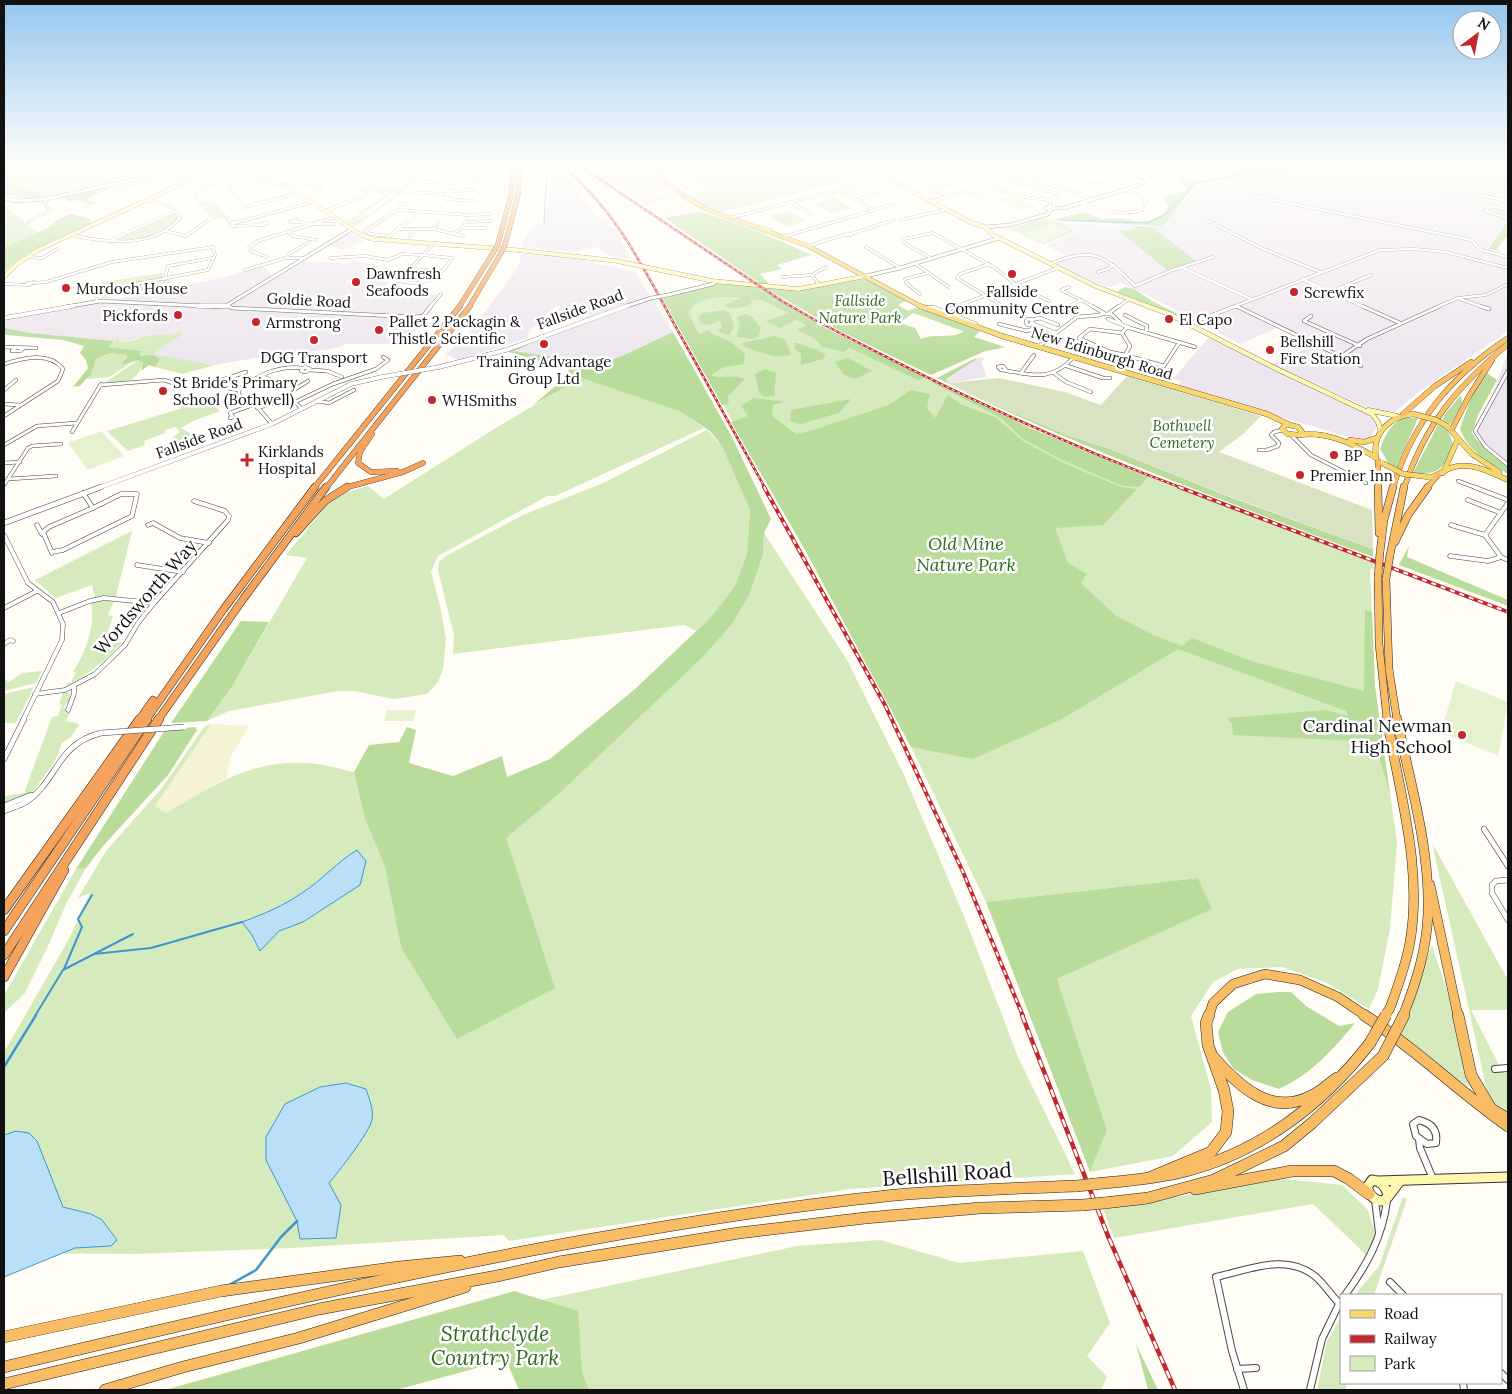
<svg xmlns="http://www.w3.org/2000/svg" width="1512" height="1394" font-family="Lora,serif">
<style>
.industrial{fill:#eee6ef}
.farmland{fill:#f6f3d4}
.green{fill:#d5ebbd}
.forest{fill:#b9dc9c;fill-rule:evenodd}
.cemetery{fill:#d9e3c4}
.pitch{fill:#e6f2cf}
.water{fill:#b9e0f7;stroke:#3f96cf}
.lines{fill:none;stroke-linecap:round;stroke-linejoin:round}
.stream-far2{stroke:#3f96cf;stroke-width:1}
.stream-far1{stroke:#3f96cf;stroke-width:2}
.stream{stroke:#3f96cf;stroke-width:2.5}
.minor-far4-casing{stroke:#444;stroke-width:3}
.minor-far3-casing{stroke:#444;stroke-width:4}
.minor-far2-casing{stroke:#444;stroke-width:5}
.minor-far1-casing{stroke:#444;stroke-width:6}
.minor-casing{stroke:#444;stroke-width:8}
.tertiary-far2-casing{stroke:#444;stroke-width:4}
.tertiary-far1-casing{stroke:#444;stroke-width:4.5}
.tertiary-casing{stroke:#444;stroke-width:6}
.secondary-far2-casing{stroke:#333;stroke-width:4.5}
.secondary-far1-casing{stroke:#333;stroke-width:5}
.secondary-casing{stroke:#333;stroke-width:11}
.primary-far1-casing{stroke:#222;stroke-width:4.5}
.primary-casing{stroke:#222;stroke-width:5.5}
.trunk-far3-casing{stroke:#222;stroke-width:5.5}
.trunk-far2-casing{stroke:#222;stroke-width:8}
.trunk-far1-casing{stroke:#222;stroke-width:10}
.trunk-casing{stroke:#222;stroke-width:12}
.motorway-far3-casing{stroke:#222;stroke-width:5}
.motorway-far2-casing{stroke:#222;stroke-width:5.5}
.motorway-far1-casing{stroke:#222;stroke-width:8}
.motorway-casing{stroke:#222;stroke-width:10}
.minor-far4{stroke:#fff;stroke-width:2.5}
.minor-far3{stroke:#fff;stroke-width:3}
.minor-far2{stroke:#fff;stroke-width:4}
.minor-far1{stroke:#fff;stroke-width:5}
.minor{stroke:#fff;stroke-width:6}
.tertiary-far2{stroke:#fff;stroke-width:3}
.tertiary-far1{stroke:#fff;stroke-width:4}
.tertiary{stroke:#fff;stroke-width:5}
.secondary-far2{stroke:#fff6b0;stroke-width:4}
.secondary-far1{stroke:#fff6b0;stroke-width:4.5}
.secondary{stroke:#fff6b0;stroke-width:9}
.primary-far1{stroke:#f9d66b;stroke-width:4}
.primary{stroke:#f9d66b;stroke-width:5}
.trunk-far3{stroke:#f7bc64;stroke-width:5}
.trunk-far2{stroke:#f7bc64;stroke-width:7}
.trunk-far1{stroke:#f7bc64;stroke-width:9}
.trunk{stroke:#f7bc64;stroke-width:11}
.motorway-far3{stroke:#f5a25d;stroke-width:4.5}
.motorway-far2{stroke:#f5a25d;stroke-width:5}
.motorway-far1{stroke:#f5a25d;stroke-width:7}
.motorway{stroke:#f5a25d;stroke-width:9}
.rail-far2-casing{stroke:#c4262e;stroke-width:2.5}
.rail-far1-casing{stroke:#c4262e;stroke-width:4}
.rail-casing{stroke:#c4262e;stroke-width:4.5}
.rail-far2{stroke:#fff;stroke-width:1;stroke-dasharray:3;stroke-linecap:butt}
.rail-far1{stroke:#fff;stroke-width:2;stroke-dasharray:5;stroke-linecap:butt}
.rail{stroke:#fff;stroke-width:2.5;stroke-dasharray:8;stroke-linecap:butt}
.minor-bridge-casing{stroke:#444;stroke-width:6;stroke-linecap:butt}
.tertiary-bridge-far1-casing{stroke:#444;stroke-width:4;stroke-linecap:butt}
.tertiary-bridge-casing{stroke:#444;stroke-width:4.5;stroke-linecap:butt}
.secondary-bridge-casing{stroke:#333;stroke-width:4.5;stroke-linecap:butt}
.primary-bridge-casing{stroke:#222;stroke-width:5.5;stroke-linecap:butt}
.trunk-bridge-far2-casing{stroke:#222;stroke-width:8;stroke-linecap:butt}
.trunk-bridge-far1-casing{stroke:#222;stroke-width:10;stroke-linecap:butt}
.trunk-bridge-casing{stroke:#222;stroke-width:12;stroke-linecap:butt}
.motorway-bridge-casing{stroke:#222;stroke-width:5;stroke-linecap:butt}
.minor-bridge{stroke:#fff;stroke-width:5}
.tertiary-bridge-far1{stroke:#fff;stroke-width:3}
.tertiary-bridge{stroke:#fff;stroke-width:4}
.secondary-bridge{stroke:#fff6b0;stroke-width:4}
.primary-bridge{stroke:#f9d66b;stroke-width:5}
.trunk-bridge-far2{stroke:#f7bc64;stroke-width:7}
.trunk-bridge-far1{stroke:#f7bc64;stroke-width:9}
.trunk-bridge{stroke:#f7bc64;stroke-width:11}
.motorway-bridge{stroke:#f5a25d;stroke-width:4.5}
.poi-dot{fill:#c4262e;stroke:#fff;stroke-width:2}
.labels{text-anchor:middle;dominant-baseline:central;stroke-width:5;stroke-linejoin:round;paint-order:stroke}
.far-poi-label{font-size:15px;fill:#111;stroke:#fff;text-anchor:start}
.far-street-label{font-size:15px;fill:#111;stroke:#fff}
.far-park-label{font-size:15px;font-style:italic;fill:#2f6b1f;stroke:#fff}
.park-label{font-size:18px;font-style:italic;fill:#2f6b1f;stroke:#fff}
.street-label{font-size:18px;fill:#111;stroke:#fff}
.poi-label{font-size:18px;fill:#111;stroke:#fff;text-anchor:end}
.near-street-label{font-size:21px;fill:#111;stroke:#fff}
.near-park-label{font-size:21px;font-style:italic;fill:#2f6b1f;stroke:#fff}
</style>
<rect width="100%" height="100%" fill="#fffdf5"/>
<g class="industrial">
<polygon points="257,164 292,164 286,166 291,169 281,172 260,171 251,175 241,173 240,171"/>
<polygon points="582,164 641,164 670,189 645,197 647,198 672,191 679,196 647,205"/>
<polygon points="1302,164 1349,164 1386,173 1395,164 1508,164 1508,224 1504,223 1487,249 1508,258 1508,331 1420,391 1396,411 1386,412 1364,406 1272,364 1314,345 1279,327 1240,344 1137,290 1121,283 1107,288 1050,262 1065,255 1046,246 1077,232 1068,224 1162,226 1199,183 1253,172 1285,177"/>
<polygon points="566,174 580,187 584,194 581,197 596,216 616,230 632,260 610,256 598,247 572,252 521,247 526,236 536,225 545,223 551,176"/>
<polygon points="348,232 364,242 341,250 329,244"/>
<polygon points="521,254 573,258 635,272 673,332 622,356 601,364 512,351 590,322 555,311 561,307 556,306 529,331 528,338 458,360 446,354 462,341 472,329 518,267"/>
<polygon points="354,260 398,272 381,290 443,295 405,344 347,344 332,349 261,357 215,365 151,354 170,336 150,335 124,342 118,338 114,341 4,331 4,319 57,311 225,277 262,266 276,278 304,261 349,264"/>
<polygon points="1209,337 1296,381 1368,415 1376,423 1376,429 1369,439 1356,439 1178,387 1181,381 1173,379"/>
<polygon points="1508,352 1508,467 1485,448 1473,432 1491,398"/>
<polygon points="979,357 985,358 981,362 987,377 948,383 946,379"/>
</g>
<polygon class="farmland" points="211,724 249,726 231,756 226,778 166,813 155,806"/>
<g class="green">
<polygon points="65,164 103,164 89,169 112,184 45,197 12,181 4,180 4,165 44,170"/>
<path d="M 420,164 L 426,164 L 408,188 L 356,226 L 350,224 C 377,212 403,189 420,164 Z"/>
<polygon points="646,164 743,164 758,173 772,169 783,173 788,172 816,188 719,213 706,207 687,195 706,189 683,171 661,176"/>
<polygon points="375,185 399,188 353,222 348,224 344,221 361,214 358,212 385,196 372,190 367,193 362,191"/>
<polygon points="834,198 852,208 832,214 814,204"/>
<polygon points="213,199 226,217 212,220 198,203"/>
<polygon points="4,205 34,230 55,240 25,255 4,272"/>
<polygon points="788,211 806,221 789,227 768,216"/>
<path d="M 175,212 L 179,218 C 163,236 137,240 114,240 Z"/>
<polygon points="1041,218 1063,223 1075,231 1044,245 1010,229"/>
<polygon points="163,273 164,280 170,279 172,285 102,299 100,295 102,282"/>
<polygon points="709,285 757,287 829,330 1030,428 1086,453 1375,563 1374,568 1370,569 1375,687 1397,842 1390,929 1378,989 1369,1009 1327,983 1282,967 1238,969 1213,982 1191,1016 1211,1089 1212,1122 1173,1156 1090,1172 1107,1130 1057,979 1211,909 1198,878 986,902 911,747 804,548 663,299"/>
<path d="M 179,332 L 183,334 L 152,354 L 215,365 L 182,374 L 155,367 L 160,359 L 140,357 L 142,351 L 108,347 L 118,337 L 120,341 C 132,344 140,336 152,335 C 162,334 169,337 179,332 Z"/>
<polygon points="109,353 126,355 127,358 123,365 131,363 109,377 87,379 96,359"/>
<path d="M 138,360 L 143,362 C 139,380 124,386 106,382 Z"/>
<polygon points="582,377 679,411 704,428 555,496 547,496 438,556 431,571 440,606 446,638 443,669 438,682 427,694 394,699 354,691 338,691 229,711 207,721 233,685 307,558 286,555 334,496 368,486 384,499 499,426"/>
<polygon points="209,400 220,411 195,420 181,428 204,442 183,450 172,438 180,432 176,427 165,430 165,433 144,441 145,445 128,451 107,431"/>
<polygon points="707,430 722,446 750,510 747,554 735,586 710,618 696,631 684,625 453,654 454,635 438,570 439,562 446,556 523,515 603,483"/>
<polygon points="132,531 116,596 95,598 92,585 56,598 35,580"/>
<path d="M 764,533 L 847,660 L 904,775 L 966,921 L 1018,1057 L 1075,1174 L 850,1189 L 509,1241 L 504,1235 L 291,1248 L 136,1254 L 4,1253 L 4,1052 L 69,939 L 90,893 L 78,898 L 106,851 L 161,789 L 205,726 L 211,724 L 155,806 L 166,813 C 211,787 250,760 304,763 C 321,763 338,769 354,772 L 364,816 L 385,867 L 401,947 L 555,988 L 505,838 L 560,793 L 704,656 L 732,624 L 763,554 Z"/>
<path d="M 96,601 L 114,601 L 108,615 L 113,616 L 104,644 L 123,642 C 105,660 89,675 66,686 L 67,683 L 71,682 L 76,672 L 73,672 C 85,654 96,625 91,603 Z"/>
<polygon points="42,671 36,683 4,691 4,679 9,682 22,673"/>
<polygon points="34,687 16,723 4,723 4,694"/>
<polygon points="63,692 70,693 69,701 63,707 66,709 65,713 71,712 65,721 77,723 79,725 70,738 62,743 55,761 35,789 30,793 4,803 4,796 24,793 52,717 58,716 62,704 59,705"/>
<polygon points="1432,843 1508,980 1508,1010 1471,1010 1503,1073 1508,1073 1508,1114 1491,1109"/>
<polygon points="86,868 66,904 49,944 25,993 4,1013 4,995 76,869"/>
<polygon points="1432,945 1481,1094 1396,1041"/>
<polygon points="1284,1179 1342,1185 1368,1210 1376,1236 1368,1258 1355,1244 1313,1204 1114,1238 1103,1209"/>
<polygon points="1403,1197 1407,1199 1374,1295 1355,1295 1379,1266"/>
<polygon points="880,1240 959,1263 1083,1251 1110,1323 1087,1356 1107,1377 1101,1390 585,1390 527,1303 797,1246"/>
<polygon points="1341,1317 1341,1383 1346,1383 1346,1390 1317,1390 1327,1341"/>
</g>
<g class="forest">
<path d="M 1248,164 L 1281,164 L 1272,169 L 1284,164 L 1299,164 L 1288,174 L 1292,176 L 1290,179 C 1272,175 1260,168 1245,181 L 1237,180 L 1233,182 C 1223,178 1204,177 1195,186 C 1184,197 1174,214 1162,226 L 1053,220 L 1084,212 L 1101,219 L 1121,218 L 1135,221 L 1149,221 L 1162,215 L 1169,206 L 1162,198 L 1163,197 L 1186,191 L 1185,186 L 1176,178 L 1205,181 L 1223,177 Z"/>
<path d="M 4,180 C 20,183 36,197 50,197 L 25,198 L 4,195 Z"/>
<polygon points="106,188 108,189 88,198 88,200 97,203 85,208 83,207 89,204 79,200 68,202 64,197 53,199"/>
<path d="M 700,212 C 737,222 776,238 811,255 L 777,265 L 782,269 L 760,274 L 770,285 L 762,285 L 665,218 Z"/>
<path d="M 70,214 L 89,218 L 91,224 C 61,237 29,248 4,271 L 4,248 L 48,228 L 59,219 Z"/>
<polygon points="1505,224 1508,225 1508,235 1497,249 1503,252 1488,249"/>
<polygon points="1133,226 1152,227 1196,261 1167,270 1119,231 1136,229"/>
<path d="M 860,278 L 866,279 L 906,301 L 898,305 L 908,311 L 919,307 L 980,331 L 974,337 L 1005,347 L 983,352 L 931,375 L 840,331 L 763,287 L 805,290 ZM 913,313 L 963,331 L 963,332 C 951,339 934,333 921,339 L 915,328 L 900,323 Z"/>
<path d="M 721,283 L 757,287 L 829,330 L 926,377 L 918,380 L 850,348 L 843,352 L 823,347 L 815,339 L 797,330 L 806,325 L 797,320 L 780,328 L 766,321 L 788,313 L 762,300 L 749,299 L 753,302 L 748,306 L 731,309 L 724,305 L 741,298 C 723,296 698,295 688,313 L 699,334 L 709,330 L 711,333 L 731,342 L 745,354 L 744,364 L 724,367 L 711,375 C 722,380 731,374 745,379 L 728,396 L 729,404 L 722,405 L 663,299 Z"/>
<polygon points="1125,287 1134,289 1154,302 1187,318 1116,292"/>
<polygon points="724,310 730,313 734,326 729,335 718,332 722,326 720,321 707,325 700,323 699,317 704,313"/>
<polygon points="745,314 751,316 761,328 758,337 751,339 737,337 737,332 740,325 737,317"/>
<polygon points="4,328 30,333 114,341 108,347 142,351 140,356 152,355 160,359 155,367 149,365 141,371 143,362 138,360 123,365 122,363 127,358 126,355 109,353 96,359 91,374 80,386 73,387 88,368 86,360 80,353 84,346 63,340 7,335 4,333"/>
<polygon points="673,332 732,437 771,519 764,533 763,554 749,595 732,624 704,656 560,793 506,838 555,988 457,1039 401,947 385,867 364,816 354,772 369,745 399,742 407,727 416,730 409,763 453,776 502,756 507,777 550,759 635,689 710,618 735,586 747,554 750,510 722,446 710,431 679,411 582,378 533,405 566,377 569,369 505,351 529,345 513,351 601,364 622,356"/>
<path d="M 774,336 L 785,339 L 791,354 C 778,360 761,352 747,348 L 743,345 L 743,343 Z"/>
<polygon points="794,343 798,343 826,354 823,359 801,365 801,354 795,349"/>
<polygon points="848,358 872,371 855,379 843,374 835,362"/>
<path d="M 976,358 L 977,359 L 946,379 L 948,383 L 993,404 L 1070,436 L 1110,449 L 1230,497 L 1373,549 L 1373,557 C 1225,501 1078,448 937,378 Z"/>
<polygon points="765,369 776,373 774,396 765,397 759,393 755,374"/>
<path d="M 1487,373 L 1497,380 L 1478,415 L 1472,433 C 1482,447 1494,457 1508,467 L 1508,474 C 1489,462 1467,451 1460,428 L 1474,390 Z"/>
<polygon points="933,380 1030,428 1148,477 1139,487 1123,486 1113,482 1058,458 1022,438 1001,418 931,382"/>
<polygon points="911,390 930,394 927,408 935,418 948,395 962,405 995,417 1023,441 1063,463 1121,487 1137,489 1103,525 1055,528 1068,563 1087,574 1081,583 1115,615 1153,635 1182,646 1192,638 1254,662 1364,691 1365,610 1372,612 1375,687 1390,795 1375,742 1233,735 1232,724 1227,718 1326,710 1348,716 1346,711 1178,649 1062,719 973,759 911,747 804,548 731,422 748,416 741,406 753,398 780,401 784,402 773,405 772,416 796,434 810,431 889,405"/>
<polygon points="1461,395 1462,404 1451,424 1443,420 1444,415"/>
<polygon points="851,399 839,413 800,424 790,421 791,410"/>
<path d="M 1403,418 L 1418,418 L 1396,468 L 1389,464 L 1380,449 C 1384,437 1391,423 1403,418 Z"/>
<path d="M 1438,425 L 1447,429 L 1453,443 C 1446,467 1439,476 1413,473 Z"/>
<polygon points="1409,546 1407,557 1508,600 1508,606 1399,565"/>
<polygon points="241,621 269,622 233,685 207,721 171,723"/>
<polygon points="195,727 197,730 168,775 103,846 86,868 76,869 165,730"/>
<polygon points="1198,878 1212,909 1057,979 1107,1130 1090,1172 986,902"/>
<path d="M 1277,992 L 1291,992 L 1306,1006 L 1339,1026 L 1355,1023 C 1333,1050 1310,1075 1279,1089 L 1252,1080 L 1234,1069 L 1223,1053 L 1218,1032 L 1228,1012 L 1256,994 Z"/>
<polygon points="514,1291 578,1311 582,1372 589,1390 519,1390 506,1360 396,1390 165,1390"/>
<polygon points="1136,1344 1158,1390 1148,1390"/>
</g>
<polygon class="cemetery" points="1127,376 1261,416 1243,434 1219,452 1372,510 1373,549 1229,496 1110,449 1070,436 993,404 948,383 999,378 1065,392 1101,405"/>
<g class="pitch">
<polygon points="816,164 828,164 855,178 817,188 788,171"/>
<path d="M 57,167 L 69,173 L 67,174 C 77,173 86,173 95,178 L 94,181 C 86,191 62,197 49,196 C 42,195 37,191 31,187 L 36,183 L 26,186 L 15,180 Z"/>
<polygon points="484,169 488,181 469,184 465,172"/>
<polygon points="1014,196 1035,206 1019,210 998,200"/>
<polygon points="1052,223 1070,231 1042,242 1024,234"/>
<polygon points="101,431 124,456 88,470 68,443"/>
<polygon points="1456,681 1508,702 1498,756 1441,732"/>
<polygon points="387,710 416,710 413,721 384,721"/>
</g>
<g class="water">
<path d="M 357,850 L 366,861 L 360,885 L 303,922 L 279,931 L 260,951 L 252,935 L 242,922 C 264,914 283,906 302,893 C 322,880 337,862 357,850 Z"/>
<path d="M 346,1083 L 366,1089 C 369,1098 374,1110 372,1120 C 369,1133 339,1171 329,1183 L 341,1205 L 336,1238 L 300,1239 L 297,1221 L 266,1160 L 266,1137 L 285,1104 L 320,1087 Z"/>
<polygon points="16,1131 29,1133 37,1141 63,1207 91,1214 102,1220 117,1240 111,1246 75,1248 4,1277 4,1135"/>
</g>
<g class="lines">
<g class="stream-far2">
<polyline points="543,164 547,169 544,223"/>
<polyline points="1061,220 1147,223 1166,214 1196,183 1245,173 1260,166 1271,169 1283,164"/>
</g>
<g class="stream-far1">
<polyline points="94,954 151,948 242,922"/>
<polyline points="64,969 82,927 78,919 92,895"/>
<polyline points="35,1016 63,970 133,934"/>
</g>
<g class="stream">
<polyline points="4,1067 36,1015"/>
<polyline points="229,1285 256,1270 281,1237 297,1221"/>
</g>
<defs>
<g id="minor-far4">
<polyline points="128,164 125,169 128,173 144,178"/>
<polyline points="164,164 176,171"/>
<polyline points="315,164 343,182 361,190"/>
<polyline points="353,164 391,182"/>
<path d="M 444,164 C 445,172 452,175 453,183 L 446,199 L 474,201"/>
<polyline points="756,164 766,170"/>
<polyline points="236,166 238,164"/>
<polyline points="919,166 934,173"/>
<path d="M 1088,166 L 1084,172 C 1090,190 1109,182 1120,173"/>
<polyline points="1146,166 1159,171"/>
<polyline points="1352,167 1508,201"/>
<polyline points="106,168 126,166"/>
<polyline points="955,168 966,166 1064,188 1093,200"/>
<polyline points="1016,169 1030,172"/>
<polyline points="1105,170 1110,164"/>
<polyline points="233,172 254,164"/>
<polyline points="281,173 321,190"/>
<polyline points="433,173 445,171"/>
<polygon points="967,174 974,175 970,176"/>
<polyline points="882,175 924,164"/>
<polyline points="1009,175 1021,164"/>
<polyline points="973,176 990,181"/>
<polyline points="109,178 130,174"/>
<polyline points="262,179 308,164"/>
<polyline points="338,179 382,164"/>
<polyline points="1500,179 1508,181"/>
<path d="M 990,181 L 1013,182 L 1059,194 L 1050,200 C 1030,198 1004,197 990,181 Z"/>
<polyline points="1037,181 1053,164"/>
<polyline points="225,182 240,200"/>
<polyline points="425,182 453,183"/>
<polyline points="1374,186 1385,174"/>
<polyline points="112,187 114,190 155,181"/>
<polyline points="673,188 682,186 691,188"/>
<polyline points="840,190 873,210"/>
<polyline points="936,190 956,182 943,178 921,185 947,195"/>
<polyline points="452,191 475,190"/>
<polyline points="1400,191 1410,180"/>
<polyline points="403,192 448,194"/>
<polyline points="1254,196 1471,240 1481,250 1508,257"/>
<polyline points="856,200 877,194"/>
<polyline points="1050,200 1050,206"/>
<polyline points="201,201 195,195 198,189 246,176"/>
<polyline points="1443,201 1451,189"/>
<polyline points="791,202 812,215"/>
<polyline points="932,202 961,191 983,197 971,194"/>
<polyline points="400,203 407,204"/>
<path d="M 1082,203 C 1102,212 1121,216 1142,210 L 1146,202 L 1141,196 L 1125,190"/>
<polyline points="245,207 299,193"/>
<polyline points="1508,210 1491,206 1485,211 1505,217 1508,215"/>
<polyline points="326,211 365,195"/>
<polyline points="226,217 229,221 234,222"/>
<polyline points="730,218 886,178"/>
<polyline points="297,219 290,222 301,222 311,225"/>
<polyline points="900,220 945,210"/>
<polyline points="1209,221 1261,248 1320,272"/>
<polyline points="28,222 50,210 45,204 46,199"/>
<polyline points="465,222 490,221"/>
<polyline points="260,224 268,223 264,225 232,226 231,224 313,202"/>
<polyline points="315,224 334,224"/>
<polyline points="752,225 770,230 770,232"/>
<polyline points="463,228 486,228"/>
<polyline points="396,229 433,229 463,236"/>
<polyline points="433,229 439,221"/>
<polyline points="165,231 186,236 207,221"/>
<polyline points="288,232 293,236 316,240"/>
<polyline points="453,233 463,228 466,221"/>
<polygon points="848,233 851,235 845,235"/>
<polyline points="851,234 894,220"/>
<path d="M 71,235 C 107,243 153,249 180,218 L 172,207 L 149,200"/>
<polyline points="390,236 370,234 365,231 398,210 468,215 490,214"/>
<polyline points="410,236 415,229"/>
<path d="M 389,237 C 399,226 410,222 420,212"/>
<polyline points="783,237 894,204"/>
<polyline points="109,241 176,211"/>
<polyline points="808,246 843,235"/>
<polyline points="866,247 900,268"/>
<path d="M 423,255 L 452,258 C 439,280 424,287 399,281 Z"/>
<polyline points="423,255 433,244"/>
<polyline points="27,257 42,258 57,249"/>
<polyline points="267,257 251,251 249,248 258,241 335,217"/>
<polyline points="302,258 286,258 289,254 309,242"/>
<polyline points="330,258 365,256 388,260 402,254 423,255"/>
<polyline points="931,258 904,243 903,239 933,233 997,269 1015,284 1049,301"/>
<polyline points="914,263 949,287"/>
<polyline points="989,264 960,274 957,278 1004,307"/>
<path d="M 1050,264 C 1093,246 1104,255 1135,286 L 1170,271 L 1213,257"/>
<polyline points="1181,267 1251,299"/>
<polyline points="411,269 442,271"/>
<polyline points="245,270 286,258"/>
<polyline points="1098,272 1108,269 1113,265"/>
<polyline points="783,277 812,275"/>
<polyline points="165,279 168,266 212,258"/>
<polyline points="1302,279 1364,307"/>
<polyline points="34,283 46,282 112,262 213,247 215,255 208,270 99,291 96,295 97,302"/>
<polyline points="4,284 29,285 35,282 27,283"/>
<polyline points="820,286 812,275 826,267"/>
<polyline points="1069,287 1061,290 1094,307"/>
<polyline points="1330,292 1371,275"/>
<polyline points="920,294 906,283 905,279 928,273"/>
<polyline points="1460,299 1483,307"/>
<polyline points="227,305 230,307"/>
<polyline points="1236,306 1238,307"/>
<polyline points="430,307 441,294"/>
<polyline points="955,307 1058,268"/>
<polyline points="1066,307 1082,300"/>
<polyline points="1118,307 1129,299"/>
<polyline points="1233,307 1380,250 1414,249 1445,252 1508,268"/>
<polyline points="1437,307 1458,298 1486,295 1508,284"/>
</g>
<g id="minor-far3">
<polyline points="228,306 232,308 415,317 423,316 431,306"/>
<polyline points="1002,306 1012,312"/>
<polyline points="1092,306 1104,313"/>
<polyline points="1236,306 1361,366"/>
<polyline points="1362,306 1400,323"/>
<polyline points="1480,306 1489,309"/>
<polyline points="924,308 933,307 976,324"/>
<polyline points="944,311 958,306"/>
<polyline points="1054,312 1069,306"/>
<polyline points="1109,313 1119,306"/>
<polyline points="1101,314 1111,314 1120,322"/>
<polyline points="1125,315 1147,326 1146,332"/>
<polyline points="1311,316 1304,321 1360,346"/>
<polyline points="1108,319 1130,328 1195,347"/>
<circle cx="1029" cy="322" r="3"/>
<polyline points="1031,320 1040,318 1058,325"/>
<polyline points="1031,323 1056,333"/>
<polyline points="999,324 1027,331 1038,327"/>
<polyline points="1189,324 1236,306"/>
<polyline points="1127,327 1122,333 1130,346 1125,355 1164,366 1179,343"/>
<polyline points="1122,333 1090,329 1079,338 1110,352 1125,355"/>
<polyline points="4,347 36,348"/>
<polyline points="1038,347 1077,317 1101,315"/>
<polyline points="15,348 12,351 20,351 24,348"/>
<polyline points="1342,356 1367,339 1440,306"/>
<path d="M 4,364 C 23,358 49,351 63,369 L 58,381 L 4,416"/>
<polyline points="1067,366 1103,378 1110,378"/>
<polygon points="305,367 310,369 306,372 301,371"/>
<polyline points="309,370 327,371 342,377"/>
<path d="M 1006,370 L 1003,366 L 998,367 L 1001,370 C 1030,374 1050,383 1073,358"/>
<polyline points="1508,371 1475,431 1485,446 1508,465"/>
<polyline points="1021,373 1034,355"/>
<polyline points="1054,373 1066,382 1091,392"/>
<polyline points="261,376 279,383"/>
<polyline points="101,385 164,380 185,387"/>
<polyline points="4,390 16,380"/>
<polyline points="239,390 221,387 219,381 246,372"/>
<polyline points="317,401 329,403 354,390"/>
<polyline points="4,404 20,405"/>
<polyline points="257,408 273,403 308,381"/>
<polyline points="302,409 295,402 333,384 376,369 388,360 383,357"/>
<polyline points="230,418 233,417 230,413 255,404"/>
<path d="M 272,424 L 255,404 L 239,395 L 239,390 C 258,375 278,365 303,368"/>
<polyline points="72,432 101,384"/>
<polyline points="1291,435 1311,455 1366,483"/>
<polyline points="4,445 37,426 77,423"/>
<polyline points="1259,450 1267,450 1278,446 1279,443 1271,435 1274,432 1283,430"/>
<polyline points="4,463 20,462"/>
<polyline points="8,479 56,476"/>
<polyline points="1458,481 1477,488"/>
<polyline points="4,485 28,448 32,446 61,444"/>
</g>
<g id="minor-far2">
<polyline points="1474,487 1508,500"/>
<polyline points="1468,500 1501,513"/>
<polyline points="1508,503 1485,535 1501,557 1508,560"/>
<polyline points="37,525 42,534"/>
<polyline points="148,525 153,523 180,538 209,543"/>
<polyline points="1451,525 1485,535"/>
<polyline points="4,535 28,583 53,602 63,624 62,640 23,720"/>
<polyline points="52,552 63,550 132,516 137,494 121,494 93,508"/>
<polyline points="52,553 43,532 49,527 93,508 83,493"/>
<polyline points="1450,556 1488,561 1501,557"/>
<polyline points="137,565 183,572"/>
<polyline points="4,608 37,591"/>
<polyline points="59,613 90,601 104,598 154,603"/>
<polyline points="4,644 10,640 13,641"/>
<polyline points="35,694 65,690 95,674 125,645 138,623 154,603 228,520 229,516 225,511 194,501"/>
<polyline points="68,710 74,694 74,686"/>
</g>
<g id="minor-far1">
<polyline points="4,759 24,719"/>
<polyline points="4,806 31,795"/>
<path d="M 4,811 C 11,808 19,806 26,802 C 58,781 56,744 101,733"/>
<polyline points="1484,829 1508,866"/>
<polyline points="1508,880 1496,881 1492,885 1492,893 1508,920"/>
</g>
<g id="minor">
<polyline points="1495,1069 1508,1068"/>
<path d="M 1419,1120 C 1431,1123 1438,1130 1436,1143 L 1427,1144 L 1416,1136 L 1413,1124 Z"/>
<polyline points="1419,1139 1420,1148 1433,1179"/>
<polyline points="1375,1200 1379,1233"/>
<polyline points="1390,1282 1403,1295"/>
<path d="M 1345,1295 C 1367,1265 1382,1238 1387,1201"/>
<polyline points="1237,1369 1256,1368"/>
<polyline points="1501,1373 1508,1380"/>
<polyline points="1463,1383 1464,1390"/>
<path d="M 1244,1390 L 1232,1351 L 1216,1277 C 1248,1270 1287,1252 1316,1277 C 1325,1285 1331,1295 1339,1303"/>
<polyline points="1310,1390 1322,1339 1340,1302"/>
</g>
<g id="tertiary-far2">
<polyline points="1079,164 1148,178"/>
<polyline points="176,188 172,186 179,178 195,169"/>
<polyline points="4,198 17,201 46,199 197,166 215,169"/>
<polygon points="1050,206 1053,207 1054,209 1046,208"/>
<polyline points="1054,208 1064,208 1140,185 1151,174 1159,171 1214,170 1233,164"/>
<polyline points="985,227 1010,225 1048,214 1050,210"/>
<polyline points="866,276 900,268 999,238"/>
<polyline points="668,295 713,284 716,281"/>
<polyline points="66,307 100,301 224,307"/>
<polyline points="224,307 352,229"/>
<polyline points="624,307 651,298"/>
</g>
<g id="tertiary-far1">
<polyline points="198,306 226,306"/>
<polyline points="4,318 73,306"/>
<polyline points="439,367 506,350 627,306"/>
<polyline points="98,488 272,424 351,384 382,377"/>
</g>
<polyline id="tertiary" points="4,523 101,487"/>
<g id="secondary-far2">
<polyline points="861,164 970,222 985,227 993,235 1095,286 1150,307"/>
<polyline points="215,169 288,186 361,235 373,239 516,250 617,261"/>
<polyline points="650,268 713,281 798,289 866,276"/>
<polyline points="4,277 17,264 38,250 225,164"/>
</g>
<g id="secondary-far1">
<polyline points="1147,306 1169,314 1279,370 1372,414 1378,422 1381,432"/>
<polyline points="1368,410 1397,416"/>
</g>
<g id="secondary">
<path d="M 1372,1180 C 1381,1181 1385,1186 1388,1194 L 1385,1201 C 1375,1202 1370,1196 1367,1187 Z"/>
<polyline points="1378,1181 1508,1177"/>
<polyline points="1388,1197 1400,1181"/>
</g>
<polyline id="primary-far1" points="645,164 685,197 706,209 808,246 922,307"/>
<g id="primary">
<polyline points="920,306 1002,336 1267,414 1288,424"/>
<polygon points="1286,424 1298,427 1302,432 1299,435 1288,434 1282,429"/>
<polyline points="1447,426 1472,454 1499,472"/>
<path d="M 1299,435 C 1326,431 1352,443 1375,457"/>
<polyline points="1350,440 1364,442 1377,438"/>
<path d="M 1376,458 C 1372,433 1389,416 1414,414"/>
<polyline points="1443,473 1458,439"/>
<path d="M 1432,477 C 1440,474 1446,469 1454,467 C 1472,462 1492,473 1508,480"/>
</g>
<g id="trunk-far3">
<polyline points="1403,414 1435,386 1471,362"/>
<polyline points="1452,429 1469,396 1492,360"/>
<polyline points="1378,461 1378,488"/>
<path d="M 1393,488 C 1412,423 1451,376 1508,338"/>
<path d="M 1404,488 C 1426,423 1456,388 1508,344"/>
<polyline points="1427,488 1438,475"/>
</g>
<g id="trunk-far2">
<polyline points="1378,487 1379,533"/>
<polyline points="1395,542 1408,515 1428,487"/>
<polyline points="1380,552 1384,520 1393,487"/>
<polyline points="1390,555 1404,487"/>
<polyline points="1378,577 1379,644 1387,720"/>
<polyline points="1386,579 1389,669 1397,720"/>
</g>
<g id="trunk-far1">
<path d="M 1387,719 C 1399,792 1423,868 1410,942 C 1406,965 1398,986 1390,1008"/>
<path d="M 1397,719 C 1410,783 1430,847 1428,913 C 1427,949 1416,983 1403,1016"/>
<polyline points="1430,885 1458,1016"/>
<polyline points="1209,1016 1213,1003 1233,984 1265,974 1300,980 1338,997 1366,1016"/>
</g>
<g id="trunk">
<path d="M 1364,1015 C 1415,1048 1458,1091 1508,1126"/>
<polyline points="1458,1015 1471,1075 1491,1109"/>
<polyline points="1403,1017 1404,1015"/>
<path d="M 1214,1058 C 1239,1086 1271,1117 1311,1096 C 1321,1092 1328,1084 1337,1078"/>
<polyline points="1491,1109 1508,1119"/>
<polyline points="1151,1177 1211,1152 1226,1132 1228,1111 1224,1090 1208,1045 1206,1023 1209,1015"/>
<path d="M 1095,1184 C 1124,1181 1153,1179 1182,1172 C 1259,1153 1322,1105 1370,1043"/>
<polyline points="1195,1189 1292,1171 1334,1171 1349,1179 1369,1194"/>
<polyline points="1104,1203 1148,1198 1214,1180 1284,1146 1312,1123 1383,1056"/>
<polyline points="4,1337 221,1291 399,1267 460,1261"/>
<path d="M 4,1367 C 198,1321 391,1275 587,1240 C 693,1221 800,1204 907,1194 C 964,1190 1020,1188 1077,1186"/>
<polyline points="4,1384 319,1309 502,1275 559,1262 739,1233 865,1218 980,1208 1083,1205"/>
<polyline points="105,1390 183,1367 299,1338 465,1287"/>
</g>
<g id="motorway-far3">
<polyline points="498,244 511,195 513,164"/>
<polyline points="505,245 518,195 520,164"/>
<polyline points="459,307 493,253"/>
<polyline points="469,307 501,253"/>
</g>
<g id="motorway-far2">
<polyline points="372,434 360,452 358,463 371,472 397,471"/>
<polyline points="314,488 460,306"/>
<polyline points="326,488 470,306"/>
<polyline points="344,488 403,472 423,463"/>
</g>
<g id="motorway-far1">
<polyline points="296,533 325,501 347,487"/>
<polyline points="139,720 153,700"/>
<polyline points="146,720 223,610 315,487"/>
<polyline points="158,720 244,598 326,487"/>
</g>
<g id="motorway">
<polyline points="4,910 140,719"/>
<polyline points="4,931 147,719"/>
<polyline points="4,955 159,719"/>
<polyline points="4,977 64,870"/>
</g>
</defs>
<use href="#minor-far4" class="minor-far4-casing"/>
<use href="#minor-far3" class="minor-far3-casing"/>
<use href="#minor-far2" class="minor-far2-casing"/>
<use href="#minor-far1" class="minor-far1-casing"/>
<use href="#minor" class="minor-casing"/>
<use href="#tertiary-far2" class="tertiary-far2-casing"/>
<use href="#tertiary-far1" class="tertiary-far1-casing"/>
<use href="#tertiary" class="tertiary-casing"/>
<use href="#secondary-far2" class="secondary-far2-casing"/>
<use href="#secondary-far1" class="secondary-far1-casing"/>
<use href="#secondary" class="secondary-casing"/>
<use href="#primary-far1" class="primary-far1-casing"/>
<use href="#primary" class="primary-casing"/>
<use href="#trunk-far3" class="trunk-far3-casing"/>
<use href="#trunk-far2" class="trunk-far2-casing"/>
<use href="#trunk-far1" class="trunk-far1-casing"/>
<use href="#trunk" class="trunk-casing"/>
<use href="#motorway-far3" class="motorway-far3-casing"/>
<use href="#motorway-far2" class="motorway-far2-casing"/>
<use href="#motorway-far1" class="motorway-far1-casing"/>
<use href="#motorway" class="motorway-casing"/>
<use href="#minor-far4" class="minor-far4"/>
<use href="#minor-far3" class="minor-far3"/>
<use href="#minor-far2" class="minor-far2"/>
<use href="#minor-far1" class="minor-far1"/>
<use href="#minor" class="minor"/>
<use href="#tertiary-far2" class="tertiary-far2"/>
<use href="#tertiary-far1" class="tertiary-far1"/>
<use href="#tertiary" class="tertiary"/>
<use href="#secondary-far2" class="secondary-far2"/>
<use href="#secondary-far1" class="secondary-far1"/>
<use href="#secondary" class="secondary"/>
<use href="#primary-far1" class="primary-far1"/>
<use href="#primary" class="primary"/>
<use href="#trunk-far3" class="trunk-far3"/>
<use href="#trunk-far2" class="trunk-far2"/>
<use href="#trunk-far1" class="trunk-far1"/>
<use href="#trunk" class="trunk"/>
<use href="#motorway-far3" class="motorway-far3"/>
<use href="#motorway-far2" class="motorway-far2"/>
<use href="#motorway-far1" class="motorway-far1"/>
<use href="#motorway" class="motorway"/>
<defs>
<g id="rail-far2">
<path d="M 559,164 C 615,207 644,269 677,329 C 706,382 736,435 765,488"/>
<path d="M 577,164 L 782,301 L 815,320 C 934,383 1056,441 1182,488"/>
</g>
<g id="rail-far1">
<polyline points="764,487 885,705 963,872 1023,1016"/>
<polyline points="1179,487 1508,612"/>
</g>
<polyline id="rail" points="1022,1015 1108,1236 1175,1390"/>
</defs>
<use href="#rail-far2" class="rail-far2-casing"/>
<use href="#rail-far1" class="rail-far1-casing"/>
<use href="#rail" class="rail-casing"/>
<use href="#rail-far2" class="rail-far2"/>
<use href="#rail-far1" class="rail-far1"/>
<use href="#rail" class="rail"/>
<defs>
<polyline id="minor-bridge" points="101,733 184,727"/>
<polyline id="tertiary-bridge-far1" points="651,298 668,295"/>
<polyline id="tertiary-bridge" points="382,377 439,367"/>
<polyline id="secondary-bridge" points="617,261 650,268"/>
<g id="primary-bridge">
<polyline points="1414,414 1436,420 1447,426"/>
<polyline points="1382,463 1403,474 1429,477"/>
</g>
<g id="trunk-bridge-far2">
<polyline points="1378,577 1380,552"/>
<polyline points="1386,579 1390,555"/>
</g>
<polyline id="trunk-bridge-far1" points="1385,1016 1390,1008"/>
<g id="trunk-bridge">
<polyline points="1370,1043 1386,1015"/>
<polyline points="1383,1056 1403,1017"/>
<polyline points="1077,1186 1095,1184"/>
<polyline points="1083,1205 1104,1203"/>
</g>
<g id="motorway-bridge">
<polyline points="493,253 498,244"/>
<polyline points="501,253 505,245"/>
</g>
</defs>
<use href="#minor-bridge" class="minor-bridge-casing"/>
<use href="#tertiary-bridge-far1" class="tertiary-bridge-far1-casing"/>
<use href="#tertiary-bridge" class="tertiary-bridge-casing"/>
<use href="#secondary-bridge" class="secondary-bridge-casing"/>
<use href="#primary-bridge" class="primary-bridge-casing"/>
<use href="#trunk-bridge-far2" class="trunk-bridge-far2-casing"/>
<use href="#trunk-bridge-far1" class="trunk-bridge-far1-casing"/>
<use href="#trunk-bridge" class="trunk-bridge-casing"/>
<use href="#motorway-bridge" class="motorway-bridge-casing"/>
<use href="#minor-bridge" class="minor-bridge"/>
<use href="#tertiary-bridge-far1" class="tertiary-bridge-far1"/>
<use href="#tertiary-bridge" class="tertiary-bridge"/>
<use href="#secondary-bridge" class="secondary-bridge"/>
<use href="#primary-bridge" class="primary-bridge"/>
<use href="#trunk-bridge-far2" class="trunk-bridge-far2"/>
<use href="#trunk-bridge-far1" class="trunk-bridge-far1"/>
<use href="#trunk-bridge" class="trunk-bridge"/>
<use href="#motorway-bridge" class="motorway-bridge"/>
</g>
<linearGradient id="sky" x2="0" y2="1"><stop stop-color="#95c6ee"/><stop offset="0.46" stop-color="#fffefa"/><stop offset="1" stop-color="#fffefa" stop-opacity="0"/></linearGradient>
<rect width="1512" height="360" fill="url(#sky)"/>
<g class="poi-dot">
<circle cx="1012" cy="274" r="5"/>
<circle cx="356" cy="282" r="5"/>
<circle cx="66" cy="288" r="5"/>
<circle cx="1294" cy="292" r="5"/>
<circle cx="178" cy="315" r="5"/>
<circle cx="1169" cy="319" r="5"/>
<circle cx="256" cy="322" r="5"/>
<circle cx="379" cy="330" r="5"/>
<circle cx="314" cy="340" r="5"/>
<circle cx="544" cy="344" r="5"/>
<circle cx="1270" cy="350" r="5"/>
<circle cx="163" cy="391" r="5"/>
<circle cx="432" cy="400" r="5"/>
<circle cx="1334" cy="455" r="5"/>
<path d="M244.5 452.5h5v5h5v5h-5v5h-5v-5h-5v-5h5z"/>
<circle cx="1300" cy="475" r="5"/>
<circle cx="1462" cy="735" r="5"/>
</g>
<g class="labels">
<g class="far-poi-label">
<text x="366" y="273">Dawnfresh<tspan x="366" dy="17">Seafoods</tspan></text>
<text x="76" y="288">Murdoch House</text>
<text x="1012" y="291" text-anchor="middle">Fallside<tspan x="1012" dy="17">Community Centre</tspan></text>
<text x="1304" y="292">Screwfix</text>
<text x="168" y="315" text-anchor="end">Pickfords</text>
<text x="1179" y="319">El Capo</text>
<text x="389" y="321">Pallet 2 Packagin &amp;<tspan x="389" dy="17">Thistle Scientific</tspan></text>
<text x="266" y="322">Armstrong</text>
<text x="1280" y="341">Bellshill<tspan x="1280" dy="17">Fire Station</tspan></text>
<text x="314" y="357" text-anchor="middle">DGG Transport</text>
<text x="544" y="361" text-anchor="middle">Training Advantage<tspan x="544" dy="17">Group Ltd</tspan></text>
<text x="173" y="382">St Bride's Primary<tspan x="173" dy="17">School (Bothwell)</tspan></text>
<text x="442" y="400">WHSmiths</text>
<text x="258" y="451">Kirklands<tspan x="258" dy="17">Hospital</tspan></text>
<text x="1344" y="455">BP</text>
<text x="1310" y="475">Premier Inn</text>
</g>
<g class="far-street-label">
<text transform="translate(309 300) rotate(3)">Goldie Road</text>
<text transform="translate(580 309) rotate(-20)">Fallside Road</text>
<text transform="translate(1102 353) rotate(17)">New Edinburgh Road</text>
<text transform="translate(199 438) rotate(-20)">Fallside Road</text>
</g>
<g class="far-park-label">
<text x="860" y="300">Fallside<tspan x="860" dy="17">Nature Park</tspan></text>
<text x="1182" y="425">Bothwell<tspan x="1182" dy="17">Cemetery</tspan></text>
</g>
<g class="park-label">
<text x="966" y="543">Old Mine<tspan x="966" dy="21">Nature Park</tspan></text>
</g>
<g class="street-label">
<text transform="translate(145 597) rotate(-49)">Wordsworth Way</text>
</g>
<g class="poi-label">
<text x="1452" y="725">Cardinal Newman<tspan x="1452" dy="21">High School</tspan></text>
</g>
<g class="near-street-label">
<text transform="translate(947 1174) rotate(-4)">Bellshill Road</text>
</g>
<g class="near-park-label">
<text x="495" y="1333">Strathclyde<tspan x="495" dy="24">Country Park</tspan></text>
</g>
</g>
<rect width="1512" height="1394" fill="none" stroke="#111111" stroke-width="10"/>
<rect x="1340" y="1294" width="162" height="90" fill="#ffffff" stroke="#a0a0a0"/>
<rect x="1350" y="1310" width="25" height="8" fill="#f9d66b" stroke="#a0a0a0"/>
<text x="1384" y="1319" font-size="15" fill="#111111">Road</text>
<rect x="1350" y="1335" width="25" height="8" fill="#c4262e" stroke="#a0a0a0"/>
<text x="1384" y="1344" font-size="15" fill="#111111">Railway</text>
<rect x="1350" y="1356" width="25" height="15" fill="#d5ebbd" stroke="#a0a0a0"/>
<text x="1384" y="1369" font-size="15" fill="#111111">Park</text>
<g transform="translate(1477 35) rotate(32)"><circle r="24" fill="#ffffff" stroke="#a0a0a0"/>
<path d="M0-4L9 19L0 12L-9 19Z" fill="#c4262e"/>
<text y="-8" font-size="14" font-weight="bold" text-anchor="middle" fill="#111111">N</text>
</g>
</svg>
